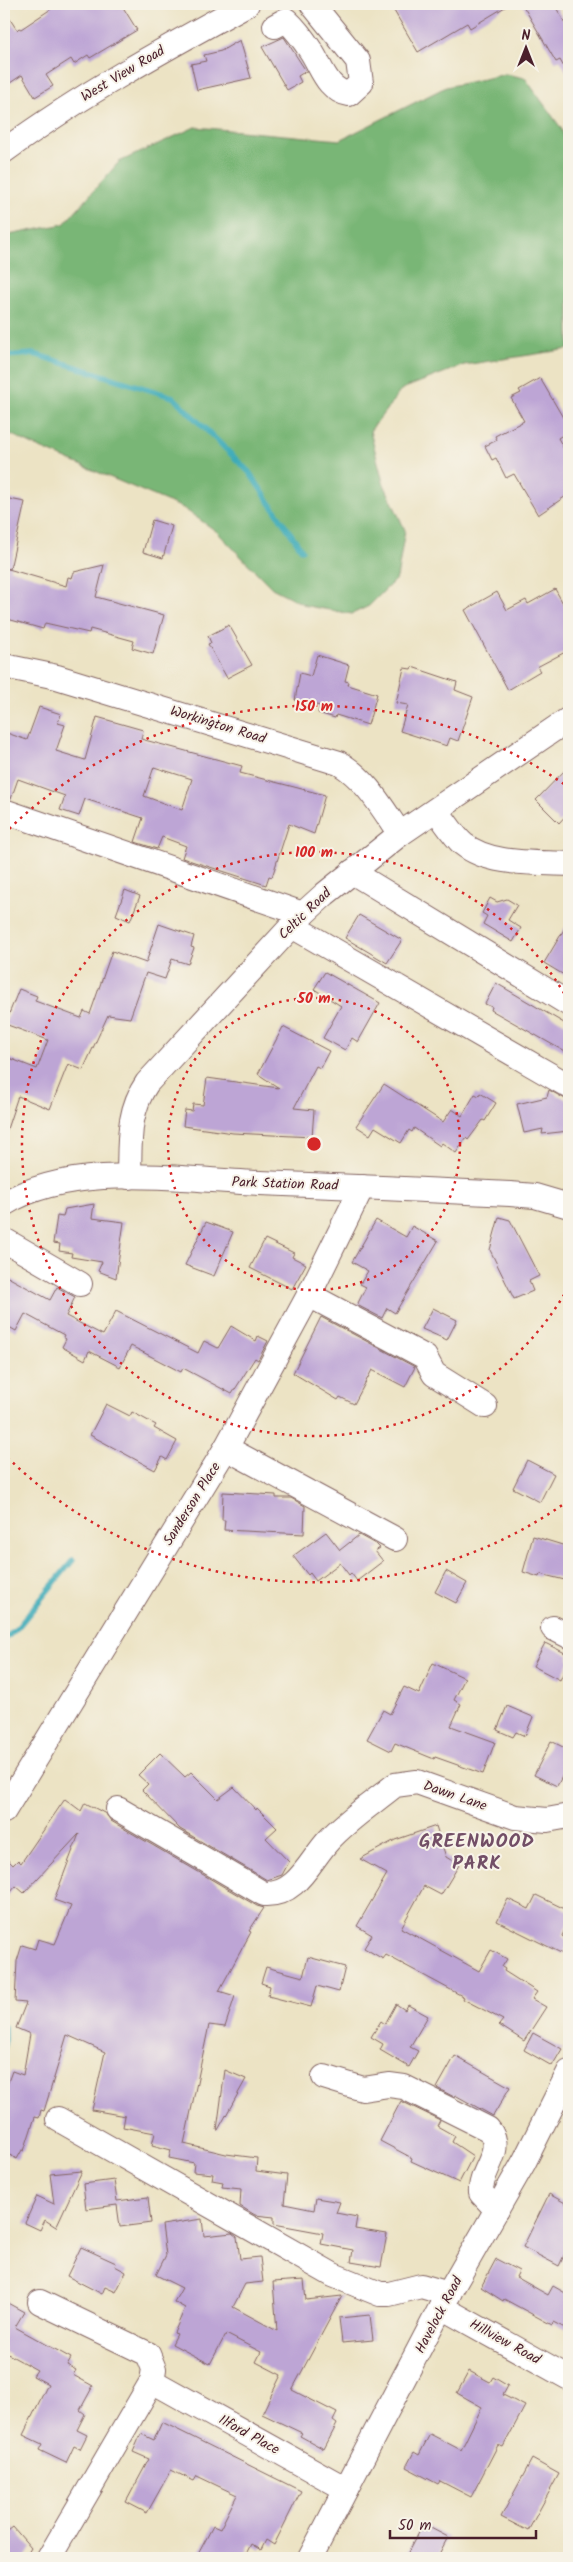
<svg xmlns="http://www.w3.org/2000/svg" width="573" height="2562" font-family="Kalam,sans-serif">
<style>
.forest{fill:#79b676;stroke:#626a50}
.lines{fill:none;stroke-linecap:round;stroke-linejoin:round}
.stream{stroke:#3aaab8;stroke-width:5.5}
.building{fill:#bda5d5;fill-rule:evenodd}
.minor-casing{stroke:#836461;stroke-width:26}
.minor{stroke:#fff;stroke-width:24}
.ring{fill:none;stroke:#d62828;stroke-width:2.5;stroke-dasharray:2.5 5}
.labels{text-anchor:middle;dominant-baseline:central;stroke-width:4;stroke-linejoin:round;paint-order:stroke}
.street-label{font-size:14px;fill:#4a1f2b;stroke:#f7f3e8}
.district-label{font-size:19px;font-weight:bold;letter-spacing:1px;fill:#724e66;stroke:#f7f3e8}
.centre{fill:#d62828;stroke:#f7f3e8;stroke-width:2.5}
.ring-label{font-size:15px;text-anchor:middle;font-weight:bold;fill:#d62828;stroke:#f7f3e8;stroke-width:4;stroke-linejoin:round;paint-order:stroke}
</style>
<rect width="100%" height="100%" fill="#f7f3e8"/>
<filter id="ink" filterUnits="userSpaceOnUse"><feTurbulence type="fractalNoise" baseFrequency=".02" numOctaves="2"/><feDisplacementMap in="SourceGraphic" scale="10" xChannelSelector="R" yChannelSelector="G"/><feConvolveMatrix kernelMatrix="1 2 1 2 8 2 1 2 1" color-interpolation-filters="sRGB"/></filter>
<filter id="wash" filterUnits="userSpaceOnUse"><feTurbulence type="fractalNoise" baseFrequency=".0096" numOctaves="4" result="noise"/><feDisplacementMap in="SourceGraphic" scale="20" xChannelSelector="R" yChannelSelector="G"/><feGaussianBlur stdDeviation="1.12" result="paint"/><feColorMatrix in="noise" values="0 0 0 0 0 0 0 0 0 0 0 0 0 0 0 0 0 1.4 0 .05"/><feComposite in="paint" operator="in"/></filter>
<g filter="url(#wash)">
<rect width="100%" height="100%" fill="#ece3c4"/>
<polygon class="forest" points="506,74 525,78 561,128 569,150 569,349 464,365 402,389 370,431 383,482 405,530 397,578 369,606 352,614 307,606 272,588 216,531 183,508 33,445 4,431 4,236 64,224 119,162 195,127 340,140 446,87"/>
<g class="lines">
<g class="stream">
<polyline points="4,356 34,354 173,397 249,472 302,550"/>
<polyline points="4,1640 18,1627 73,1560"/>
<polyline points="4,2027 4,2048"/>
</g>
</g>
<g id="blocks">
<g class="building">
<polygon points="48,4 121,4 137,30 90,58 88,55 74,64 71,59 46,75 53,86 35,97 22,75 4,87 4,10 17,30 19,28 21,29 51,9"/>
<polygon points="390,4 510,4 470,28 467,23 418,52"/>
<polygon points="522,4 554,4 569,30 569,76 560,60 556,62"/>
<polygon points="284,37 306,71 298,76 301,82 287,90 262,47"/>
<polygon points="240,40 251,78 197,90 191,64 206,61 204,55 221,51"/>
<polygon points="540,378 569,428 569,431 558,438 569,458 569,494 538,515 514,474 506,478 496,458 492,460 485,446 497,440 495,436 524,421 511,398 521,393 519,390"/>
<polygon points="4,498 25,502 10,569 5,568 66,586 68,577 72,578 74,572 104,565 96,597 164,615 153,654 132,648 134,641 90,629 89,633 45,623 43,629 4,618"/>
<polygon points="152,520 172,526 163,558 143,552"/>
<polygon points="555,589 569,614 569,650 537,667 540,671 508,690 465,610 497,592 507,610 526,600 528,604"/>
<polygon points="229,625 252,665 227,678 208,644 211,643 208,636"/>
<polygon points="317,655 349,665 345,681 349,682 348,685 377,694 368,725 336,715 335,718 318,713 320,706 295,700 300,673 311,676"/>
<polygon points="412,667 457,682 455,690 473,697 458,741 450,738 447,746 400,731 408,705 396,703 404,668 411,669"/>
<path d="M 39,707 L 61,714 L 58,723 L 65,725 L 56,751 L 85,760 L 97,717 L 143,730 L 141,739 L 242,766 L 240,773 L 325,795 L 314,834 L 289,824 L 272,877 L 269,876 L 266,885 L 182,858 L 186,846 L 162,837 L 157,849 L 135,842 L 143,818 L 85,799 L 79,816 L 60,810 L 65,796 L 18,779 L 11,799 L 4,798 L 4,732 L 27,740 ZM 154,767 L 192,779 L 182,810 L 144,796 Z"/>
<polygon points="569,766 569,812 559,823 536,800"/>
<polygon points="125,890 140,896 130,921 116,915"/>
<polygon points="490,898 497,902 507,899 517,905 508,920 521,928 513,942 483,924 487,916 482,913"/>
<polygon points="359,915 402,940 387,963 345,938"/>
<polygon points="569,921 569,978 544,963"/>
<polygon points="159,924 194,936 191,947 194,948 188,964 172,959 165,979 146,973 130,1018 108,1015 83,1070 68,1064 50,1109 18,1096 6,1132 4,1131 4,1056 37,1069 48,1040 5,1024 19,989 37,996 35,1001 81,1018 84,1011 90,1014 112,951 146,963"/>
<polygon points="325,972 380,1003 358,1042 352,1038 345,1050 323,1038 341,1006 314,989"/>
<polygon points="496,983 569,1026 569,1054 491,1010 492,1007 485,1004"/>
<polygon points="283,1027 329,1051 320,1068 316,1066 294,1108 314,1110 312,1137 233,1133 183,1126 185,1110 192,1111 193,1104 203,1105 207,1078 279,1088 258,1074"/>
<polygon points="384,1084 443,1122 452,1109 462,1116 475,1094 479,1096 480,1093 496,1103 485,1121 483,1120 468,1140 466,1138 456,1153 442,1143 440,1146 414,1128 412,1132 409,1130 401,1143 375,1127 370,1135 356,1126"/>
<polygon points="549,1090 569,1101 569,1131 542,1134 543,1129 524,1133 517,1104 547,1097"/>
<polygon points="94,1204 92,1218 124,1222 116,1278 98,1271 102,1262 71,1257 72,1253 59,1251 60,1244 53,1243 57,1216 63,1217 65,1209"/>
<polygon points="499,1217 510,1220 539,1276 529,1281 533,1291 514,1299 490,1250"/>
<polygon points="376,1220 406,1237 412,1226 438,1241 395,1313 387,1308 382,1318 357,1305 366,1287 360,1284 368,1271 352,1262"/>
<polygon points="206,1222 233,1232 214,1276 185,1265"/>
<polygon points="265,1239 294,1253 292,1257 306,1264 292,1289 250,1268"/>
<polygon points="4,1275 50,1300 57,1287 75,1297 66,1316 103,1335 116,1311 198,1353 204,1341 218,1348 231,1326 256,1341 258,1336 268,1341 258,1360 255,1358 232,1394 183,1368 181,1372 131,1346 120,1367 89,1351 85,1360 62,1347 66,1339 63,1337 64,1335 25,1314 16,1331 4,1324"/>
<polygon points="433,1308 457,1320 447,1340 422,1329"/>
<polygon points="321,1317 415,1367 405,1387 372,1370 354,1404 340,1397 338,1400 293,1373"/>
<polygon points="106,1404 130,1416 132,1412 156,1425 154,1428 177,1441 167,1460 162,1457 155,1470 90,1435"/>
<polygon points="527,1460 554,1474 540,1502 513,1488"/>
<polygon points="223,1492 276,1495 276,1498 291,1498 305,1506 304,1534 224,1530 225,1520 222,1520"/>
<polygon points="326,1532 340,1550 359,1535 377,1545 380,1548 375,1551 383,1561 357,1581 351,1573 349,1575 340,1563 316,1581 310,1573 308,1575 293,1556"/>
<polygon points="533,1536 569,1547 569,1581 540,1574 539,1577 523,1572"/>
<polygon points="446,1571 467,1583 456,1603 435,1592"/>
<polygon points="545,1643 569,1655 569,1662 560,1680 533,1666"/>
<polygon points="433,1663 465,1678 454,1700 461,1704 451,1726 495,1742 483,1774 435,1757 434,1759 395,1743 391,1751 367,1739 383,1710 390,1714 404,1687 419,1694"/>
<polygon points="507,1706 533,1717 525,1736 516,1732 513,1737 497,1730"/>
<polygon points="551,1741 569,1750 569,1774 565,1771 557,1786 534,1775"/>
<polygon points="160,1753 185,1777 191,1772 218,1799 234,1787 256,1810 257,1808 277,1828 266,1838 289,1862 282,1875 267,1880 180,1829 142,1790 148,1784 138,1775"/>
<polygon points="65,1799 81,1811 85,1803 93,1807 106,1814 111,1821 257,1906 264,1908 249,1931 251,1932 219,1991 235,1996 225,2027 209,2025 184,2144 226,2154 257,2158 256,2171 287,2175 284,2204 314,2210 316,2198 340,2202 336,2213 357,2217 355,2229 387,2234 381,2267 351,2262 353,2250 321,2244 323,2233 274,2224 274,2217 255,2215 240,2206 241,2189 222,2187 223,2182 212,2180 213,2174 193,2172 194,2163 169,2158 171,2150 152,2145 155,2133 123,2127 125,2116 92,2110 105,2052 67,2035 44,2111 41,2110 39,2118 35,2117 24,2151 22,2150 17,2159 4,2152 4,2093 12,2071 23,2075 30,2034 16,2028 26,2003 15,2002 17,1961 22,1945 35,1949 38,1939 55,1944 71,1906 54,1900 79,1834 24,1893 16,1886 4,1900 4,1856 13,1865 18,1860 21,1863"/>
<polygon points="436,1826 446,1857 459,1865 441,1895 424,1886 401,1928 479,1971 491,1950 507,1959 502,1967 505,1969 504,1971 537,1992 532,1999 546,2007 524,2041 499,2025 503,2020 463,1999 464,1997 386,1955 383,1959 364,1948 372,1935 357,1926 387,1874 360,1859 395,1840"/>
<polygon points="536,1895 569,1911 569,1920 562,1936 569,1942 563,1954 497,1921 508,1899 529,1909"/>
<polygon points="308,1957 345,1967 339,1992 317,1986 311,2007 268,1996 270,1986 261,1983 266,1967 303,1977"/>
<polygon points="396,2004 405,2010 408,2005 428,2016 410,2047 418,2051 409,2067 380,2050 383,2044 371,2037 381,2021 385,2024"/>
<polygon points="533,2033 562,2049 552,2066 524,2050"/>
<polygon points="455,2056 510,2087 493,2116 455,2095 454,2097 437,2088"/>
<polygon points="225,2070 246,2079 218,2130 217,2130"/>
<polygon points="401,2101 440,2120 437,2126 455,2136 452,2142 473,2156 459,2183 411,2161 412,2158 380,2141"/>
<polygon points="82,2171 56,2227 45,2220 40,2230 25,2223 37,2196 54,2204 50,2174"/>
<polygon points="114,2180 117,2201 148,2197 151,2223 120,2227 117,2205 86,2209 83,2184"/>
<polygon points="549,2194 569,2205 569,2245 559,2266 523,2247"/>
<polygon points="202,2219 204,2236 232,2233 237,2237 240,2259 260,2257 263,2282 245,2284 233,2307 277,2331 273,2282 304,2280 306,2300 342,2296 292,2390 337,2413 333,2421 337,2424 324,2449 300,2436 302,2433 262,2414 281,2375 256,2362 261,2352 226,2334 210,2364 172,2344 177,2334 174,2333 185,2308 174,2302 182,2288 156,2275 166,2255 162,2225"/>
<polygon points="81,2247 116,2263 115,2266 126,2272 116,2292 105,2287 102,2294 67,2276"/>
<polygon points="496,2259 519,2271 516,2277 548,2295 553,2286 569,2295 569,2330 553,2322 552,2325 504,2299 503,2301 481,2287"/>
<polygon points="4,2301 24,2312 15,2327 71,2358 67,2365 76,2370 73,2375 93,2386 80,2410 85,2414 77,2430 87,2435 80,2449 74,2446 66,2463 39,2450 42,2444 23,2435 48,2384 33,2376 37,2370 4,2352"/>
<polygon points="370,2315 373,2340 342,2343 339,2318"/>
<polygon points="469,2371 490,2382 493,2377 508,2386 503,2395 525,2406 503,2447 498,2445 471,2497 440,2481 438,2484 406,2467 414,2452 419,2455 430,2434 461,2450 482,2407 457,2393"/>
<polygon points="162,2422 301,2491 274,2545 266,2540 261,2550 251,2544 244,2558 196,2558 213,2526 220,2529 237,2495 197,2476 194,2481 171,2470 147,2513 126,2502 149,2459 133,2452 141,2434 154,2440"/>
<polygon points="532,2459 559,2474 528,2531 501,2517"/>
<polygon points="423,2524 448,2537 437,2558 405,2558"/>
<polygon points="13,2527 31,2548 25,2558 4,2558 4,2534"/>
</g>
</g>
</g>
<g filter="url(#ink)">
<use href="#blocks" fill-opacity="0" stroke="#836461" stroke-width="1"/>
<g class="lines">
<defs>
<g id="minor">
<path d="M 275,26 L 286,20 C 296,29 304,40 311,51 C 322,68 327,90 349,94 L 361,83 L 358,61 L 312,4"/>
<path d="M 4,151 C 81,95 164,49 247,4"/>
<path d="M 4,666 L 57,677 L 339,763 C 367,780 382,808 400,834"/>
<path d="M 436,810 C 445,821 453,835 463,844 C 490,866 537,862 569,864"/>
<polyline points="4,811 303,914"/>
<polyline points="352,872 569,1004"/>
<polyline points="292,926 569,1086"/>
<path d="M 129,1177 C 130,1143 127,1112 147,1083 L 303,914 L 325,894 L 400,834 L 569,719"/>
<path d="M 4,1204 C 73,1161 182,1180 260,1183 C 343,1186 427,1190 510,1194 L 535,1196 L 569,1206"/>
<polyline points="4,1240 80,1284"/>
<polyline points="309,1295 425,1357 434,1374 485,1406"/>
<polyline points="226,1448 395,1539"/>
<polyline points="553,1628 569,1636"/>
<path d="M 118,1809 L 264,1894 C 297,1896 310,1860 329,1840 C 348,1819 373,1803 395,1785 L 417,1782 L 515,1817 L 547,1820 L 569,1816"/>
<polyline points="4,1811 226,1448 309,1295 362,1187"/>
<path d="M 324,2077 L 363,2089 L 389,2085 L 404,2087 L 488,2129 C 507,2150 479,2170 481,2193 L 497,2210"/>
<polyline points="58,2119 333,2275 380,2294 389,2294 421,2286 449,2294"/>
<polyline points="40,2302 148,2354 154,2369 152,2381 49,2558"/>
<polyline points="441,2307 569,2378"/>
<polyline points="152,2381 346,2489"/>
<polyline points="310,2558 441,2307 524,2162 569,2072"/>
</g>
</defs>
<use href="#minor" class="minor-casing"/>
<use href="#minor" class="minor"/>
</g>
</g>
<g class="ring">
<circle cx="314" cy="1144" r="146"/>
<path d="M568 1288A292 292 0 1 1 568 1000"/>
<path d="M568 1501A438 438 0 0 1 4 1454M4 834A438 438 0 0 1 568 787"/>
</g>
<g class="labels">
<g class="street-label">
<text transform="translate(123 74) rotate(-31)">West View Road</text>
<text transform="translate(218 725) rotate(17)">Workington Road</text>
<text transform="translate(305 914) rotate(-44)">Celtic Road</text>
<text transform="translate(285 1184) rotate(2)">Park Station Road</text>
<text transform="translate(192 1504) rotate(-58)">Sanderson Place</text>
<text transform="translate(455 1796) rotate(19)">Dawn Lane</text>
<text transform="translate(439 2315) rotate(-62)">Havelock Road</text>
<text transform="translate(505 2342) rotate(29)">Hillview Road</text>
<text transform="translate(249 2435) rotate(29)">Ilford Place</text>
</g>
<g class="district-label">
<text x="477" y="1842">GREENWOOD<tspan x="477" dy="22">PARK</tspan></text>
</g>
</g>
<circle cx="314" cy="1144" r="8" class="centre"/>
<g class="ring-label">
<text x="314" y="711">150 m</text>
<text x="314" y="857">100 m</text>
<text x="314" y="1003">50 m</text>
</g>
<rect width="573" height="2562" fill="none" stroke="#f7f3e8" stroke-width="20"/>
<g transform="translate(526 48)" stroke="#f7f3e8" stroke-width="4" paint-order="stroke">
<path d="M0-4L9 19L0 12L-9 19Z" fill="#4a1f2b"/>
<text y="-8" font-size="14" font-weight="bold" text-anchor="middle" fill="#4a1f2b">N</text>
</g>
<path d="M390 2530v8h146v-8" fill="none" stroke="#4a1f2b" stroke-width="2.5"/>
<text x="398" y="2530" font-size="15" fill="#4a1f2b" stroke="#f7f3e8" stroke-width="4" paint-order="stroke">50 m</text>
</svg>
